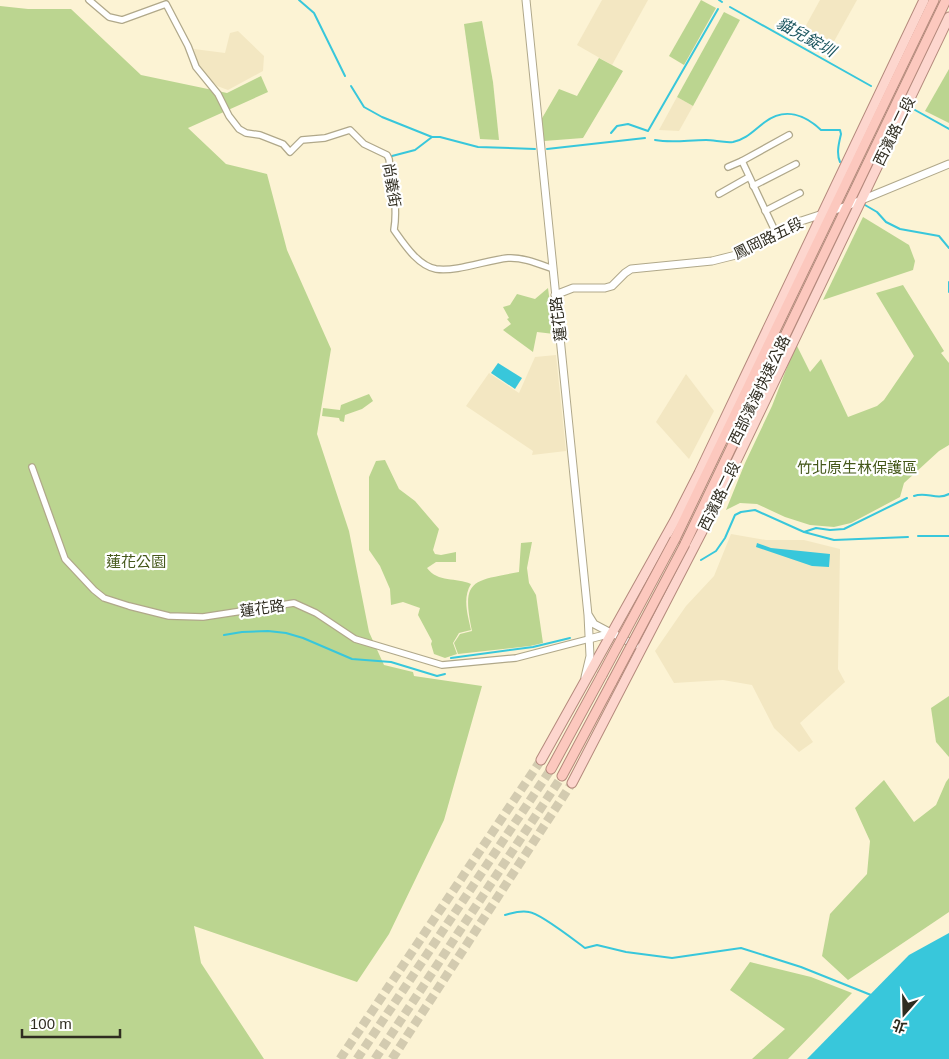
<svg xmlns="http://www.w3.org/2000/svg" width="949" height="1059" font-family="Arial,'Noto Sans TC',sans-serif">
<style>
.built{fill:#f3e7c2}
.green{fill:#bbd590}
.water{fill:#38c7db}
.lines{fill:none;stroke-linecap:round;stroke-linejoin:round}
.stream{stroke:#38c7db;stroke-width:2}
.primary-tunnel{stroke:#d3cbb0;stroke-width:9;stroke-dasharray:9 4.5;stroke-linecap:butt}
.trunk-tunnel{stroke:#d3cbb0;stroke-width:9;stroke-dasharray:9 4.5;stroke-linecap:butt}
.minor-casing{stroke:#b0a88a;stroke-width:8}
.tertiary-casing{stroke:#b0a88a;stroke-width:9}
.primary-casing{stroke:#b4897c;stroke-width:11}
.trunk-casing{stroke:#b4897c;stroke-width:11}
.minor{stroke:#fff;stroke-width:5.5}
.tertiary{stroke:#fff;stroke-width:7}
.primary{stroke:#fdd6ce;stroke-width:9}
.trunk{stroke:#fcc8be;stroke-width:9}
.trunk-bridge-casing{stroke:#b4897c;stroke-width:11;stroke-linecap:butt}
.trunk-bridge{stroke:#fcc8be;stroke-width:9}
.labels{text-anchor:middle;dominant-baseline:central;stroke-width:4.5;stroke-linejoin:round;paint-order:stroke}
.street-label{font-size:15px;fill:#2f2c20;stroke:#fff}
.park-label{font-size:15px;fill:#45581b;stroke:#fff}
.water-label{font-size:16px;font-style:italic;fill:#1d565f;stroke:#fff}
</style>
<rect width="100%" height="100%" fill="#fcf3d4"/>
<g class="built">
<polygon points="602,0 648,0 612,65 577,45"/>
<polygon points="820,0 857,0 827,54 799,38"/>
<polygon points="238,31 264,56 263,71 228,90 217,86 199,67 194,49 225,53 230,33"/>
<polygon points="677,97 693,106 679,131 659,130"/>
<polygon points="556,355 566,451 532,455 533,451 466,406 489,373 519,393 535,357"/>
<polygon points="686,374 714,411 689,459 656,422"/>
<polygon points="731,534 766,540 804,540 840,549 838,669 845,682 800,723 813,742 799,752 774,728 752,685 723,680 674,683 655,651 686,606 714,576"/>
</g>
<g class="green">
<polygon points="701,0 716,8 684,65 669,56"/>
<polygon points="0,6 28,9 71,9 141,75 227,93 261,76 268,92 188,128 226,164 267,174 287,250 331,349 317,434 349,531 369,632 384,665 413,672 414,676 482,686 444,820 389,934 357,982 194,926 201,963 264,1059 0,1059"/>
<polygon points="724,12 740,20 693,106 677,97"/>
<polygon points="482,21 493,82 499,140 480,139 464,24"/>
<polygon points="599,58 623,71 583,138 544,141 541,120 559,89 577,96"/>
<polygon points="949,69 949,123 925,111"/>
<polygon points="863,217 909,245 915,261 913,270 823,300"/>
<polygon points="903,285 944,351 941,353 949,363 949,445 939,451 904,483 900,497 851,523 834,527 810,525 785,517 757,504 740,503 726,510 745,463 772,406 796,344 810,372 821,359 848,417 877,406 884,400 914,356 876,293"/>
<polygon points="548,288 554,334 537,332 533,352 503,330 511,324 507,319 509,318 503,307 510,305 517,294 535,299"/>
<polygon points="369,394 373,401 362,409 345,415 344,422 340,421 339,418 322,416 323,408 340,410 341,405"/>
<path d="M 385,460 L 399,489 L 415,501 L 439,529 L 433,550 L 435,554 L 441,555 L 456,552 L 456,562 L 436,562 L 427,568 C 438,583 456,577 471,584 C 462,598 468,616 471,630 L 459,633 L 453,643 L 457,654 L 445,658 L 434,654 L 431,644 L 432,641 L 418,615 L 420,608 L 403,602 L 391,605 L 390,589 L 380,566 L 369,550 L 369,477 L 376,461 Z"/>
<path d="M 532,542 L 527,568 L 529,583 L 536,595 L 543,643 L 530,646 L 458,654 L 454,643 L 460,634 L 472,631 C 461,579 472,581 519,572 L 521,543 Z"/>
<polygon points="949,696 949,757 936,742 931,708"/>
<polygon points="949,778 949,912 848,980 822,956 830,914 867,874 870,841 855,808 884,780 914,822 936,805 946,782"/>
<polygon points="750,962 811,977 852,993 788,1059 752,1059 785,1029 730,990"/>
</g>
<g class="water">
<polygon points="498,363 522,378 515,389 491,373"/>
<polygon points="757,543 771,548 830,554 829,567 812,566 756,547"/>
<polygon points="949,933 949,1059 807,1059 909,955"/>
</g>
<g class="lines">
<g class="stream">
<polyline points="299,0 314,13 345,76"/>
<polyline points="719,0 722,2"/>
<polyline points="730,7 871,86"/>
<polyline points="351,86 364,107 382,117 432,137"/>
<polyline points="915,110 949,129"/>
<polyline points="611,133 617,126 628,124 648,131 718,9"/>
<path d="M 655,140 C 672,143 688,140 706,140 C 714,140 724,143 733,142 C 747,139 754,130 765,122 C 785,107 805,115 821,130 L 840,130 L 841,134 C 839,143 836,153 840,162"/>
<polyline points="547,149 645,138"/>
<polyline points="392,156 415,150 432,137 440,137 478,147 535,149"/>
<polyline points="865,205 877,212 886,222 900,229 939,236 949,248"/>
<polyline points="949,282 949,292"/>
<path d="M 914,496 C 927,491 936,501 949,494"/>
<polyline points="804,532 816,528 830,530 844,529 907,498"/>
<polyline points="918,536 949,536"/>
<polyline points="701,560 716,551 725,538 735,515 741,512 755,510 804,532 834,540 908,537"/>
<polyline points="224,635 242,632 268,631 286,633 303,638 352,659 391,662 437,676 445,674"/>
<polyline points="451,658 533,647 570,638"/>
<path d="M 505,915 C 513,913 520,910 529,912 C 540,913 574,940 585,948 L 597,945 L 626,952 L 672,958 L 741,948 L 801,967 L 871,995"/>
</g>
<g class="primary-tunnel">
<polyline points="340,1059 541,760"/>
<polyline points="392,1059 572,783"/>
</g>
<g class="trunk-tunnel">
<polyline points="357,1059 551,769"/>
<polyline points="375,1059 562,776"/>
</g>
<defs>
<g id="minor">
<path d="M 89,0 L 109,17 L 122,20 L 166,4 L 188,46 L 196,67 L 218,94 L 229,116 L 239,129 L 246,133 L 260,135 L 283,144 L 290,152 L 302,140 L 325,138 L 350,130 L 364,144 L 387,155 L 389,159 C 392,183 398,206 394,230 C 404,244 418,266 436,269 C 457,272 487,260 508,258 C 523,257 539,264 553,269"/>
<polyline points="742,161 789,135"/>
<polyline points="728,167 742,161 776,233"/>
<polyline points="753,186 796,164"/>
<polyline points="719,194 749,177"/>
<polyline points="765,211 800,193"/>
<polyline points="32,467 65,559 94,590 104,598 129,606 169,616 203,617 294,603 316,613 355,639 442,665 516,658 589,639"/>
</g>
<g id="tertiary">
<polyline points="526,0 588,615 590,656 585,677"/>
<polyline points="555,295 573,288 605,288 612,286 625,273 631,269 712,261 736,255 757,245 789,225 847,206 949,164"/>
<polyline points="589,616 594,624 611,633"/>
<polyline points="589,639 612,633 635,645"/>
</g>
<g id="primary">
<polyline points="541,760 675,520 699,473 924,0"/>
<polyline points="572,783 708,520 949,17"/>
</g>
<g id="trunk">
<polyline points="675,539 934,0"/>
<polyline points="685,544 946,0"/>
<polyline points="551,769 602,675"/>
<polyline points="562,776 612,682"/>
</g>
</defs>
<use href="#minor" class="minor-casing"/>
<use href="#tertiary" class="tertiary-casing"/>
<use href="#primary" class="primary-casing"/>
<use href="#trunk" class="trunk-casing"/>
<use href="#minor" class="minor"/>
<use href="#tertiary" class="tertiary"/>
<use href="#primary" class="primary"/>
<use href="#trunk" class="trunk"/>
<defs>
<g id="trunk-bridge">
<polyline points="602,675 675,539"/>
<polyline points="612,682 685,544"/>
</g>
</defs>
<use href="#trunk-bridge" class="trunk-bridge-casing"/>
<use href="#trunk-bridge" class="trunk-bridge"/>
</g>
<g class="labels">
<g class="street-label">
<text transform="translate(894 131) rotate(-64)">西濱路二段</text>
<text transform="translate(392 185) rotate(81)">尚義街</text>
<text transform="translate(768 238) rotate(-26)">鳳岡路五段</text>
<text transform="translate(558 319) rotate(-97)">蓮花路</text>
<text transform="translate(759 390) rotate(-64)">西部濱海快速公路</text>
<text transform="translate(719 496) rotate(-64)">西濱路二段</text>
<text transform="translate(262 608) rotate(-8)">蓮花路</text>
</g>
<g class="park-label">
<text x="857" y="467">竹北原生林保護區</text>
<text x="136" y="561">蓮花公園</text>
</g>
<g class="water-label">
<text transform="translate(806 37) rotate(29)">貓兒錠圳</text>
</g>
</g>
<g transform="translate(904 1014) rotate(200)" stroke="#ffffff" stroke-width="4" paint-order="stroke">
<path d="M0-4L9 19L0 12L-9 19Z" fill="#2f2c20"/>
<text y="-8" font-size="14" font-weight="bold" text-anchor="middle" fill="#2f2c20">北</text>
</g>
<path d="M22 1029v8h98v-8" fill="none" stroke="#2f2c20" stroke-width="2.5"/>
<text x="30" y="1029" font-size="15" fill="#2f2c20" stroke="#ffffff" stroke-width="4" paint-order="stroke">100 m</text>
</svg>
